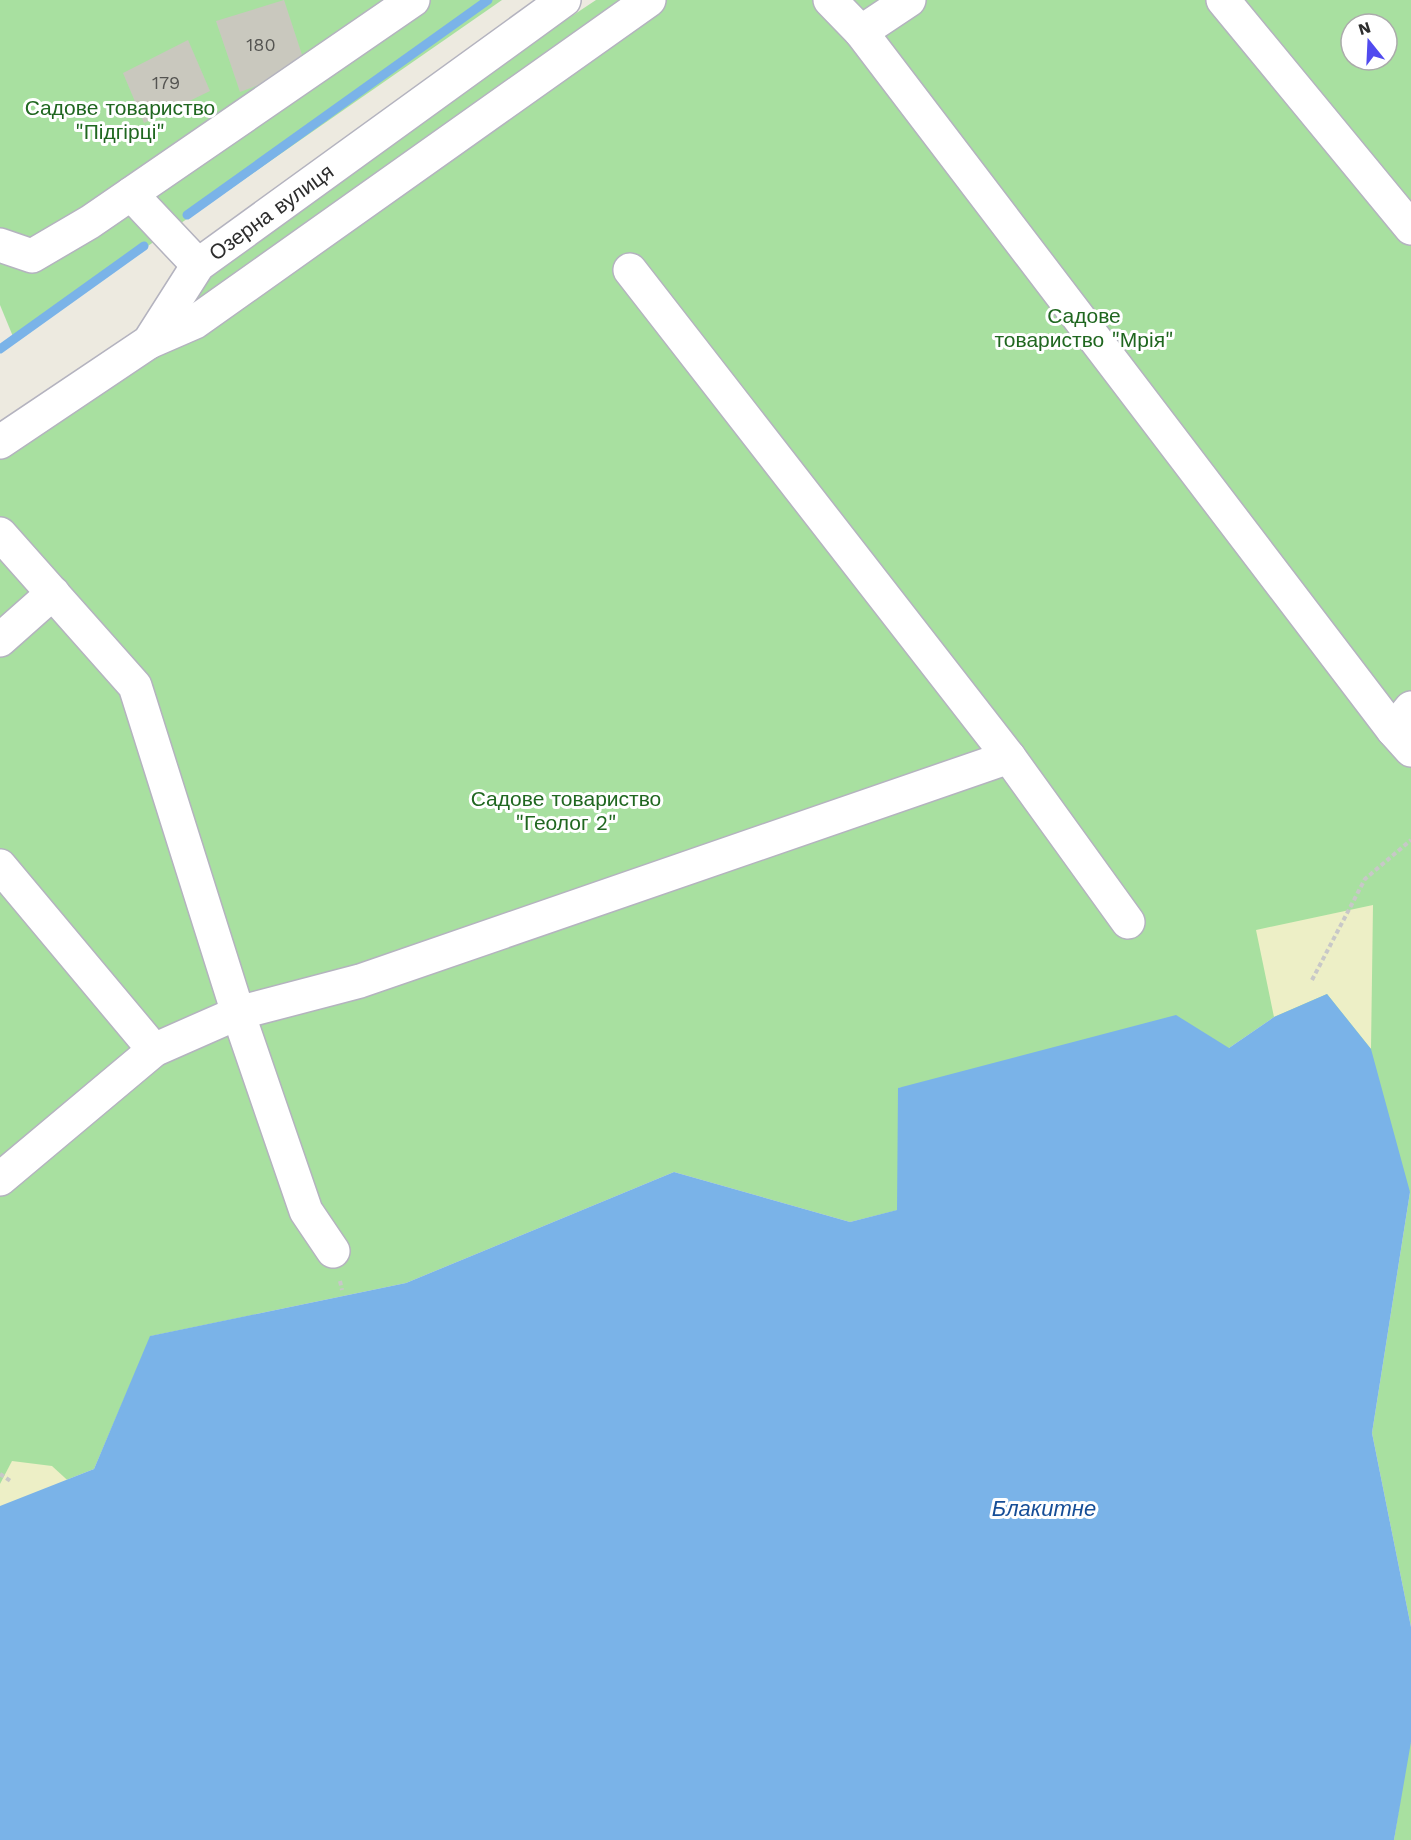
<svg xmlns="http://www.w3.org/2000/svg" width="1411" height="1840" font-family="'Work Sans',sans-serif">
<style>
.green{fill:#a8e0a0;fill-rule:evenodd}
.sand{fill:#edefc6}
.water{fill:#7ab3e8}
.lines{fill:none;stroke-linecap:round;stroke-linejoin:round}
.stream{stroke:#7ab3e8;stroke-width:9}
.building{fill:#c9c8be}
.minor-casing{stroke:#b4b3bf;stroke-width:36}
.path{stroke:#c8c8c8;stroke-width:4;stroke-dasharray:4.5 3;stroke-linecap:butt}
.minor{stroke:#fff;stroke-width:33}
.labels{text-anchor:middle;dominant-baseline:central;stroke-width:6;stroke-linejoin:round;paint-order:stroke}
.number-label{font-size:18px;fill:#545451}
.park-label{font-size:21px;fill:#206720;stroke:#fff}
.street-label{font-size:21px;fill:#2d2d2d;stroke:#fff}
.water-label{font-size:22px;font-style:italic;fill:#164e97;stroke:#fff}
</style>
<rect width="100%" height="100%" fill="#edeae0"/>
<g class="green">
<polygon points="0,0 502,0 14,339 0,305"/>
<path d="M 596,0 L 1411,0 L 1411,1627 L 1372,1433 L 1410,1192 L 1274,1017 L 1229,1048 L 898,1088 L 898,1210 L 850,1222 L 674,1172 L 406,1283 L 151,1336 L 94,1469 L 0,1506 L 0,442 L 149,342 L 198,265 ZM 1351,24 L 1387,24 L 1387,60 L 1351,60 Z"/>
<polygon points="1411,1742 1411,1840 1394,1840 1409,1744"/>
</g>
<g class="sand">
<polygon points="1373,905 1371,1049 1327,994 1274,1017 1256,930"/>
<polygon points="12,1461 52,1466 76,1488 0,1525 0,1484"/>
</g>
<polygon class="water" points="1327,994 1371,1049 1410,1192 1372,1433 1411,1627 1411,1742 1394,1840 0,1840 0,1506 94,1469 150,1336 406,1283 674,1172 850,1222 897,1210 898,1088 1176,1015 1229,1048 1274,1017"/>
<g class="lines">
<g class="stream">
<polyline points="187,215 488,0"/>
<polyline points="0,349 144,246"/>
</g>
</g>
<g class="building">
<polygon points="284,0 306,67 240,92 216,21"/>
<polygon points="188,40 210,91 144,123 123,73"/>
</g>
<g class="lines">
<defs>
<g id="minor">
<polyline points="830,0 861,32 1393,730 1411,750"/>
<polyline points="1223,0 1411,228"/>
<polyline points="861,32 909,0"/>
<polyline points="131,194 198,265"/>
<polyline points="0,245 32,256 90,222 413,0"/>
<polyline points="630,270 1009,757 1128,922"/>
<polyline points="149,342 195,322 649,0"/>
<polyline points="0,442 149,342 198,265 564,0"/>
<polyline points="0,534 135,686 238,1013 306,1211 333,1251"/>
<polyline points="0,640 53,593"/>
<polyline points="1393,730 1411,708"/>
<polyline points="0,866 154,1050"/>
<polyline points="0,1179 154,1050 238,1013 360,981 1009,757"/>
</g>
</defs>
<use href="#minor" class="minor-casing"/>
<g class="path">
<polyline points="1312,980 1365,879 1411,840"/>
<polyline points="340,1281 342,1290"/>
<polyline points="0,1474 12,1482"/>
</g>
<use href="#minor" class="minor"/>
</g>
<g class="labels">
<g class="number-label">
<text x="261" y="44">180</text>
<text x="166" y="82">179</text>
</g>
<g class="park-label">
<text x="120" y="107">Садове товариство<tspan x="120" dy="24">"Підгірці"</tspan></text>
<text x="1084" y="315">Садове<tspan x="1084" dy="24">товариство "Мрія"</tspan></text>
<text x="566" y="798">Садове товариство<tspan x="566" dy="24">"Геолог 2"</tspan></text>
</g>
<g class="street-label">
<text transform="translate(271 212) rotate(-36)">Озерна вулиця</text>
</g>
<g class="water-label">
<text x="1044" y="1508">Блакитне</text>
</g>
</g>
<g transform="translate(1369 42) rotate(342)"><circle r="28" fill="#ffffff" stroke="#ababab" stroke-width="1.5"/>
<path d="M0-4.5L10 22L0 15L-10 22Z" fill="#514bef"/>
<text y="-9" font-size="16" font-weight="bold" text-anchor="middle" fill="#2d2d2d">N</text>
</g>
</svg>
